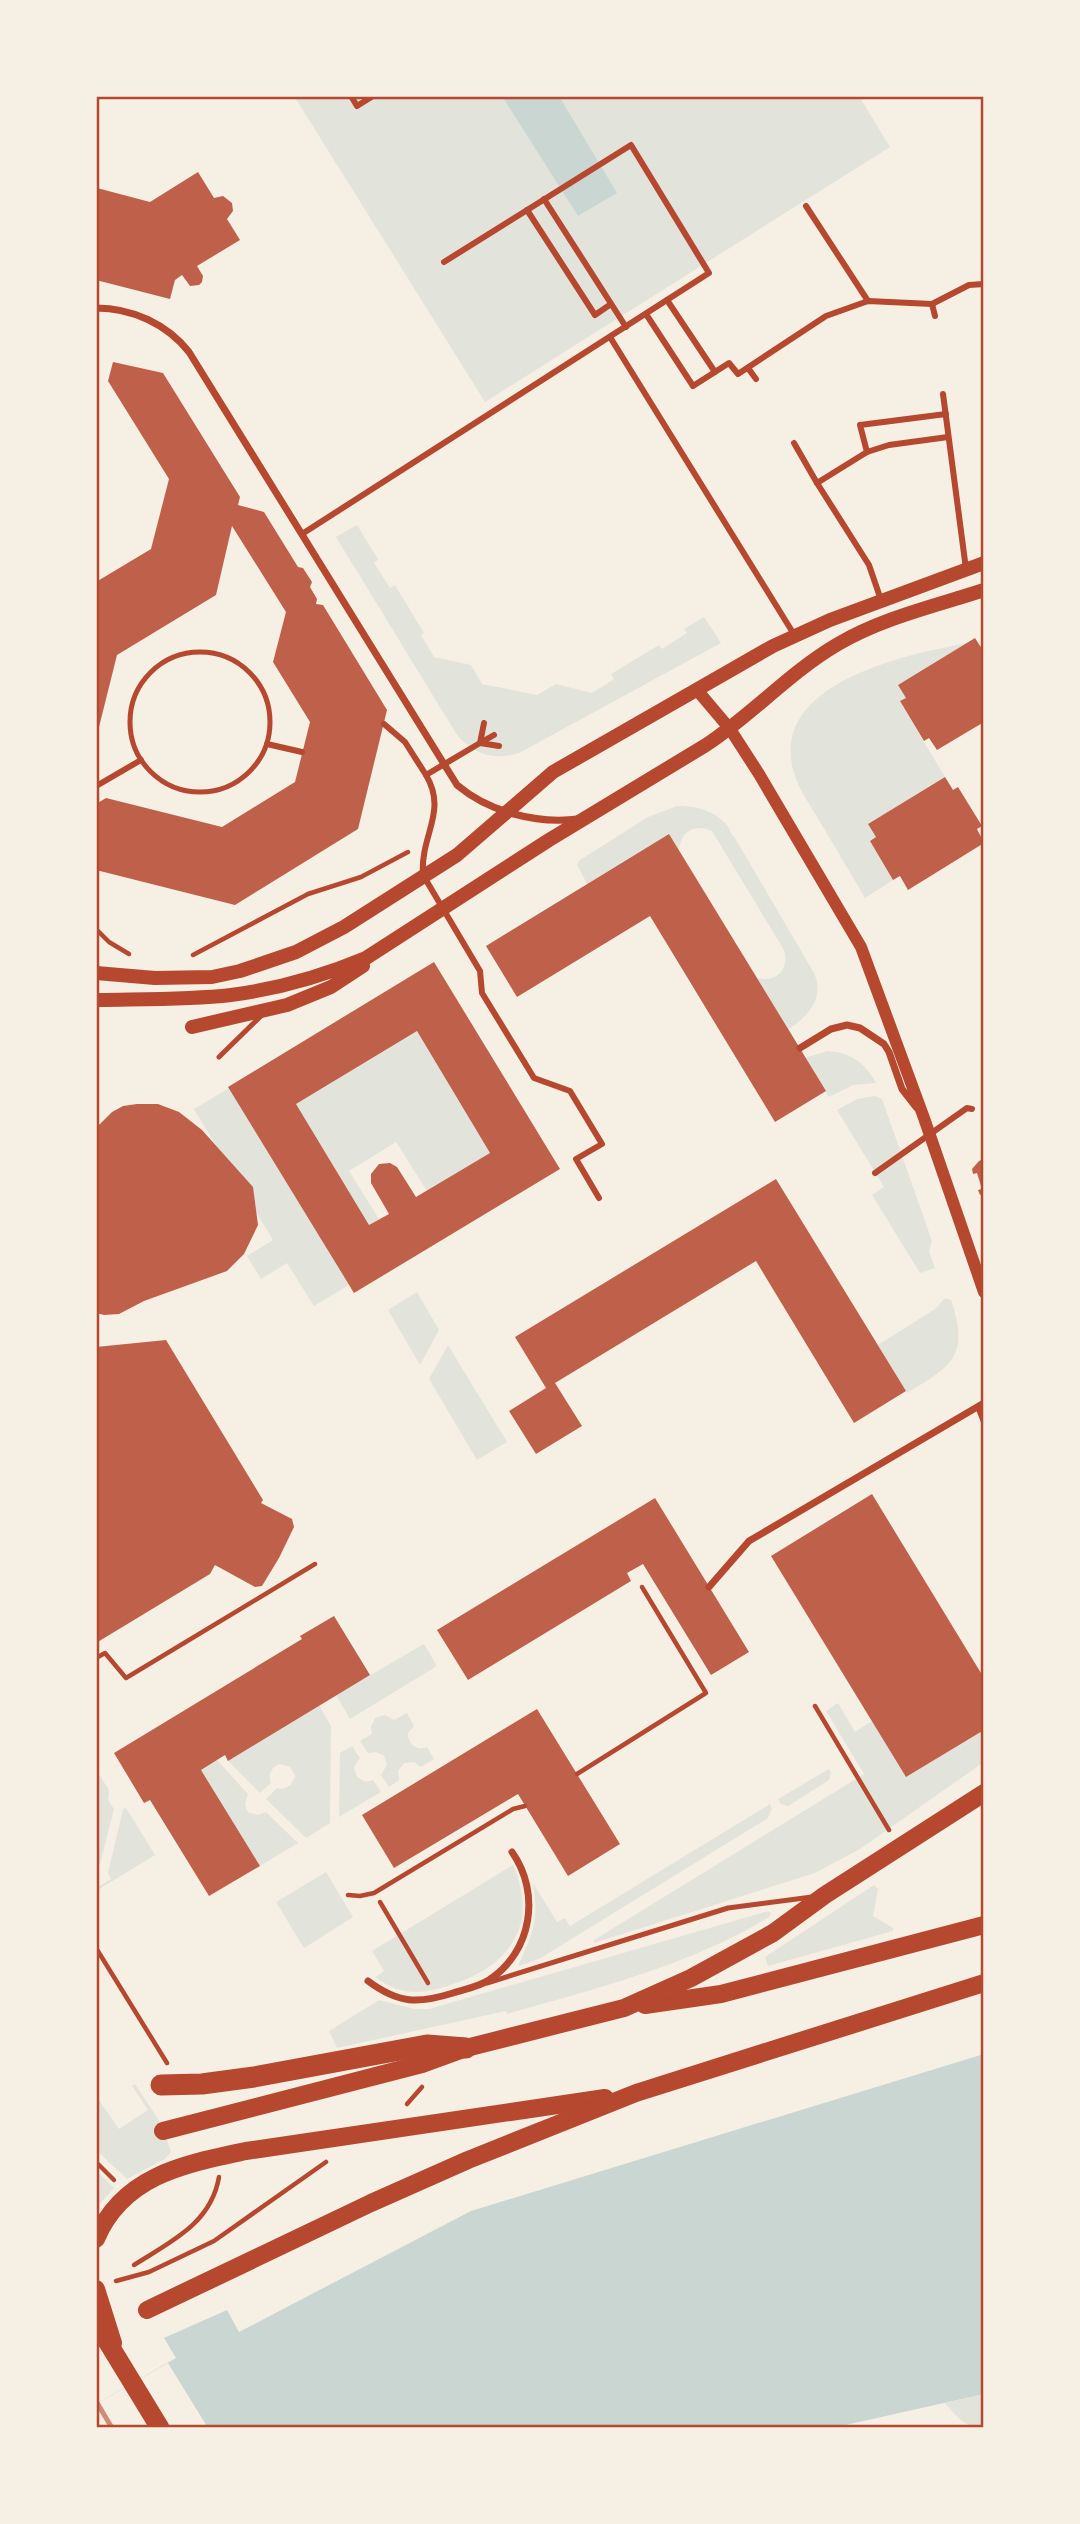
<svg xmlns="http://www.w3.org/2000/svg" width="1080" height="2524" font-family="Roboto,sans-serif">
<style>
.green{fill:#e2e4dc}
.water{fill:#c9d6d2}
.pier{fill:#f6efe4}
.building{fill:#bf614a;fill-rule:evenodd}
.lines{fill:none;stroke-linecap:round;stroke-linejoin:round}
.path{stroke:#b5482f;stroke-width:4.5}
.service{stroke:#b5482f;stroke-width:5}
.pedestrian{stroke:#b5482f;stroke-width:6}
.minor{stroke:#b5482f;stroke-width:7}
.tertiary{stroke:#b5482f;stroke-width:12}
.secondary{stroke:#b5482f;stroke-width:14}
.primary{stroke:#b5482f;stroke-width:18}
.trunk{stroke:#b5482f;stroke-width:19}
.motorway{stroke:#b5482f;stroke-width:21}
.rail{stroke:#cf8b77;stroke-width:5}
.neatline{fill:none;stroke:#b5482f;stroke-width:2.5}
</style>
<rect width="100%" height="100%" fill="#f6efe4"/>
<g class="green">
<polygon points="294,96 859,96 890,147 485,402"/>
<path d="M 357,525 L 378,559 L 374,563 L 390,588 L 395,585 L 424,633 L 421,635 L 434,657 L 471,665 L 482,684 L 537,695 L 556,684 L 592,693 L 614,679 L 611,674 L 659,645 L 662,649 L 687,633 L 684,629 L 704,617 L 721,643 L 519,753 C 495,761 473,754 457,735 L 336,537 Z"/>
<path d="M 968,643 L 898,685 L 906,698 L 900,702 L 945,777 L 868,824 L 876,837 L 870,841 L 893,880 L 865,898 C 850,872 834,846 819,820 C 810,805 799,790 794,773 C 767,683 907,654 968,643 Z"/>
<path d="M 677,806 C 694,805 714,810 726,824 C 731,829 729,833 735,838 L 814,973 C 825,999 808,1016 788,1030 L 757,978 C 776,983 790,969 784,950 L 712,831 C 695,823 680,831 679,851 L 669,834 L 587,884 L 577,864 L 580,860 L 648,817 Z"/>
<polygon points="417,1031 490,1153 427,1191 396,1142 349,1171 379,1219 369,1225 296,1104"/>
<path d="M 827,1051 C 850,1052 866,1063 876,1083 L 853,1085 L 829,1097 L 805,1058 Z"/>
<polygon points="229,1088 349,1285 314,1306 287,1263 261,1279 247,1256 273,1240 194,1109"/>
<polygon points="875,1096 882,1099 932,1241 929,1251 935,1268 920,1273 872,1195 884,1187 837,1110 857,1099"/>
<polygon points="417,1292 439,1330 420,1365 388,1310"/>
<path d="M 945,1298 L 951,1300 C 970,1356 952,1366 907,1393 L 878,1345 L 935,1309 Z"/>
<polygon points="448,1345 507,1442 477,1460 429,1379"/>
<polygon points="424,1644 437,1666 350,1719 336,1695"/>
<polygon points="838,1703 855,1732 872,1721 906,1777 984,1730 984,1762 860,1849 815,1873 594,1943 594,1940 864,1774 826,1711"/>
<path d="M 319,1705 L 331,1726 L 330,1823 L 306,1838 L 266,1799 L 277,1788 L 282,1789 L 291,1785 L 295,1776 L 290,1767 L 280,1764 C 271,1767 268,1774 271,1783 L 260,1793 L 228,1761 Z"/>
<path d="M 407,1713 L 414,1726 L 408,1733 C 408,1744 416,1751 427,1747 L 434,1759 L 421,1767 L 414,1762 L 404,1763 L 398,1771 L 399,1780 L 389,1787 L 381,1775 L 387,1765 L 384,1756 L 376,1752 L 368,1753 L 360,1741 L 372,1734 L 371,1727 L 375,1718 L 385,1715 L 394,1720 Z"/>
<polygon points="352,1746 360,1758 354,1767 357,1777 366,1782 373,1780 381,1792 339,1817 340,1753"/>
<polygon points="217,1760 248,1794 245,1805 248,1812 258,1815 266,1812 298,1843 260,1866 201,1770"/>
<polygon points="829,1769 831,1773 829,1780 788,1806 781,1804 778,1799"/>
<polygon points="96,1770 109,1790 108,1800 114,1809 100,1864 96,1867"/>
<path d="M 770,1804 L 772,1809 L 768,1818 L 539,1959 L 518,1966 C 533,1933 539,1921 533,1883 L 557,1922 L 565,1918 L 570,1926 Z"/>
<polygon points="126,1808 155,1855 96,1891 96,1888 111,1879 108,1873 123,1809"/>
<path d="M 513,1865 C 539,1923 511,1964 456,1983 C 424,1994 404,1998 375,1977 L 384,1971 L 372,1951 Z"/>
<polygon points="326,1872 353,1917 304,1948 276,1902"/>
<polygon points="874,1885 878,1889 873,1916 893,1928 893,1931 768,1966 765,1957"/>
<path d="M 768,1911 L 771,1913 L 769,1917 C 689,1966 597,1988 507,2014 L 506,2011 L 337,2048 L 329,2031 L 379,2000 L 415,2009 L 429,2009 Z"/>
<polygon points="135,2084 162,2125 171,2152 165,2159 127,2179 96,2150 96,2102 98,2099 119,2129 148,2110 132,2086"/>
<polygon points="96,2170 114,2188 96,2208"/>
<path d="M 984,2394 L 984,2428 C 965,2428 956,2416 945,2403 Z"/>
</g>
<g class="water">
<polygon points="502,96 559,96 617,193 578,216"/>
<polygon points="984,2054 984,2394 832,2428 96,2428 96,2404 176,2358 164,2338 227,2310 239,2332 471,2211"/>
</g>
<polygon class="pier" points="168,2363 208,2428 96,2428 96,2404"/>
<g class="building">
<polygon points="198,172 214,198 223,196 232,203 233,211 227,219 240,240 197,266 203,276 202,282 199,285 190,286 182,275 175,280 170,299 96,280 97,188 150,202"/>
<polygon points="113,362 163,373 240,497 238,505 264,512 298,567 303,568 312,582 310,587 317,599 316,604 323,605 387,710 358,829 235,905 96,870 96,804 106,798 222,827 295,782 310,722 273,662 286,612 232,526 216,595 117,655 96,739 96,582 151,549 169,479 108,381"/>
<polygon points="975,638 984,652 984,722 937,750 929,738 924,741 900,701 906,698 898,685"/>
<polygon points="945,777 953,790 958,787 982,826 977,829 984,843 908,890 900,876 893,880 870,841 876,837 868,824"/>
<polygon points="669,834 826,1091 775,1122 650,916 517,997 486,946"/>
<path d="M 434,962 L 560,1169 L 354,1293 L 228,1087 ZM 417,1031 L 490,1153 L 416,1197 L 397,1167 L 390,1163 L 379,1164 L 371,1174 L 371,1183 L 389,1214 L 369,1225 L 296,1104 Z"/>
<polygon points="137,1104 158,1104 179,1112 202,1130 253,1187 258,1225 244,1254 227,1271 144,1301 119,1314 104,1315 96,1313 96,1128 112,1112 123,1106"/>
<polygon points="984,1159 984,1193 980,1195 978,1190 982,1189 977,1173 973,1174 972,1169 979,1161"/>
<polygon points="776,1179 906,1391 854,1423 756,1261 555,1383 582,1426 536,1454 509,1411 546,1388 515,1337"/>
<polygon points="166,1340 263,1500 261,1503 292,1519 294,1527 279,1558 262,1586 255,1587 215,1565 210,1574 96,1643 96,1347"/>
<polygon points="872,1494 984,1678 984,1730 906,1777 771,1556"/>
<polygon points="655,1498 749,1652 711,1675 643,1564 627,1573 631,1581 468,1680 437,1630"/>
<polygon points="334,1616 370,1675 228,1761 225,1755 201,1770 260,1866 209,1896 150,1800 144,1803 114,1753 302,1639 300,1636"/>
<polygon points="537,1709 620,1844 568,1876 518,1794 394,1868 362,1815"/>
</g>
<g class="lines">
<g class="path">
<polyline points="96,929 109,942 129,954"/>
<polyline points="193,955 308,894 361,877 408,852"/>
<polyline points="96,1658 105,1653 126,1678 315,1564"/>
<polyline points="815,1706 889,1830"/>
<polyline points="577,1774 706,1693 642,1587"/>
<polyline points="348,1895 360,1896 374,1893 513,1809 525,1806"/>
<polyline points="380,1902 428,1983"/>
<polyline points="96,1948 167,2063"/>
<polyline points="407,2104 422,2087"/>
<polyline points="96,2162 114,2180"/>
<path d="M 134,2265 C 170,2242 211,2224 219,2177"/>
<polyline points="116,2281 149,2272 214,2241 326,2162"/>
</g>
<g class="service">
<circle cx="200" cy="722" r="70"/>
<polyline points="219,1057 262,1015"/>
<polyline points="978,1408 984,1423"/>
<polyline points="487,1983 728,1908 812,1897"/>
</g>
<g class="pedestrian">
<polyline points="351,96 357,106 373,96"/>
<polyline points="544,199 626,327"/>
<polyline points="806,206 868,301"/>
<polyline points="527,210 595,315 611,304"/>
<polyline points="667,300 715,372"/>
<polyline points="932,304 935,316"/>
<polyline points="646,314 693,386 729,363 738,374 826,316 868,301 932,304 969,285 984,284"/>
<polyline points="610,337 795,636"/>
<polyline points="748,368 756,379"/>
<polyline points="943,394 966,569"/>
<polyline points="794,443 817,483 867,452 889,445 948,437"/>
<polyline points="867,452 860,425 946,414"/>
<polyline points="817,483 869,565 881,600"/>
<polyline points="302,534 709,273 631,145 444,262"/>
<path d="M 484,723 L 480,743 L 426,775 C 448,812 420,835 423,875 L 480,971 L 482,993 L 534,1078 L 570,1091 L 602,1144 L 576,1159 L 599,1198"/>
<polyline points="384,724 405,742 426,775"/>
<polyline points="494,735 480,743 499,746"/>
<polyline points="267,744 302,752"/>
<polyline points="98,785 141,760"/>
<polyline points="875,1173 967,1108 972,1109"/>
</g>
<g class="minor">
<path d="M 96,308 C 132,308 167,324 189,352 L 457,785 C 489,812 536,824 578,819"/>
<polyline points="800,1048 831,1029 847,1025 860,1028 884,1044 889,1052 902,1089 916,1107"/>
<polyline points="709,1587 749,1541 984,1403"/>
<path d="M 368,1981 C 399,2004 418,2004 453,1993 C 465,1989 478,1987 489,1980 C 532,1952 541,1893 512,1852"/>
</g>
<polyline class="tertiary" points="697,690 730,729 759,774 861,947 924,1118 984,1292"/>
<g class="secondary">
<polyline points="96,973 155,978 212,977 240,971 296,952 344,927 457,855 553,772 773,646 830,620 984,563"/>
<path d="M 96,1000 C 141,999 187,1000 231,995 C 277,989 323,976 366,958 L 549,840 L 706,745 C 752,715 790,672 838,644 C 882,618 935,606 984,590"/>
<polyline points="192,1027 287,1005 331,987 363,966"/>
</g>
<g class="primary">
<polyline points="645,2005 721,1994 984,1925"/>
<polyline points="163,2131 422,2064 466,2048 624,2008 691,1978 773,1933 825,1895 984,1793"/>
<path d="M 96,2239 C 123,2175 185,2164 246,2151 L 605,2098"/>
<polyline points="96,2289 113,2343"/>
<polyline points="147,2310 371,2203 468,2160 636,2093 984,1983"/>
</g>
<polyline class="trunk" points="96,2323 160,2428"/>
<polyline class="motorway" points="161,2085 202,2084 254,2077 427,2045 466,2048"/>
<polyline class="rail" points="96,2401 112,2428"/>
</g>
<rect width="1080" height="2524" fill="none" stroke="#f6efe4" stroke-width="196"/>
<rect x="98" y="98" width="884" height="2328" class="neatline"/>
</svg>
